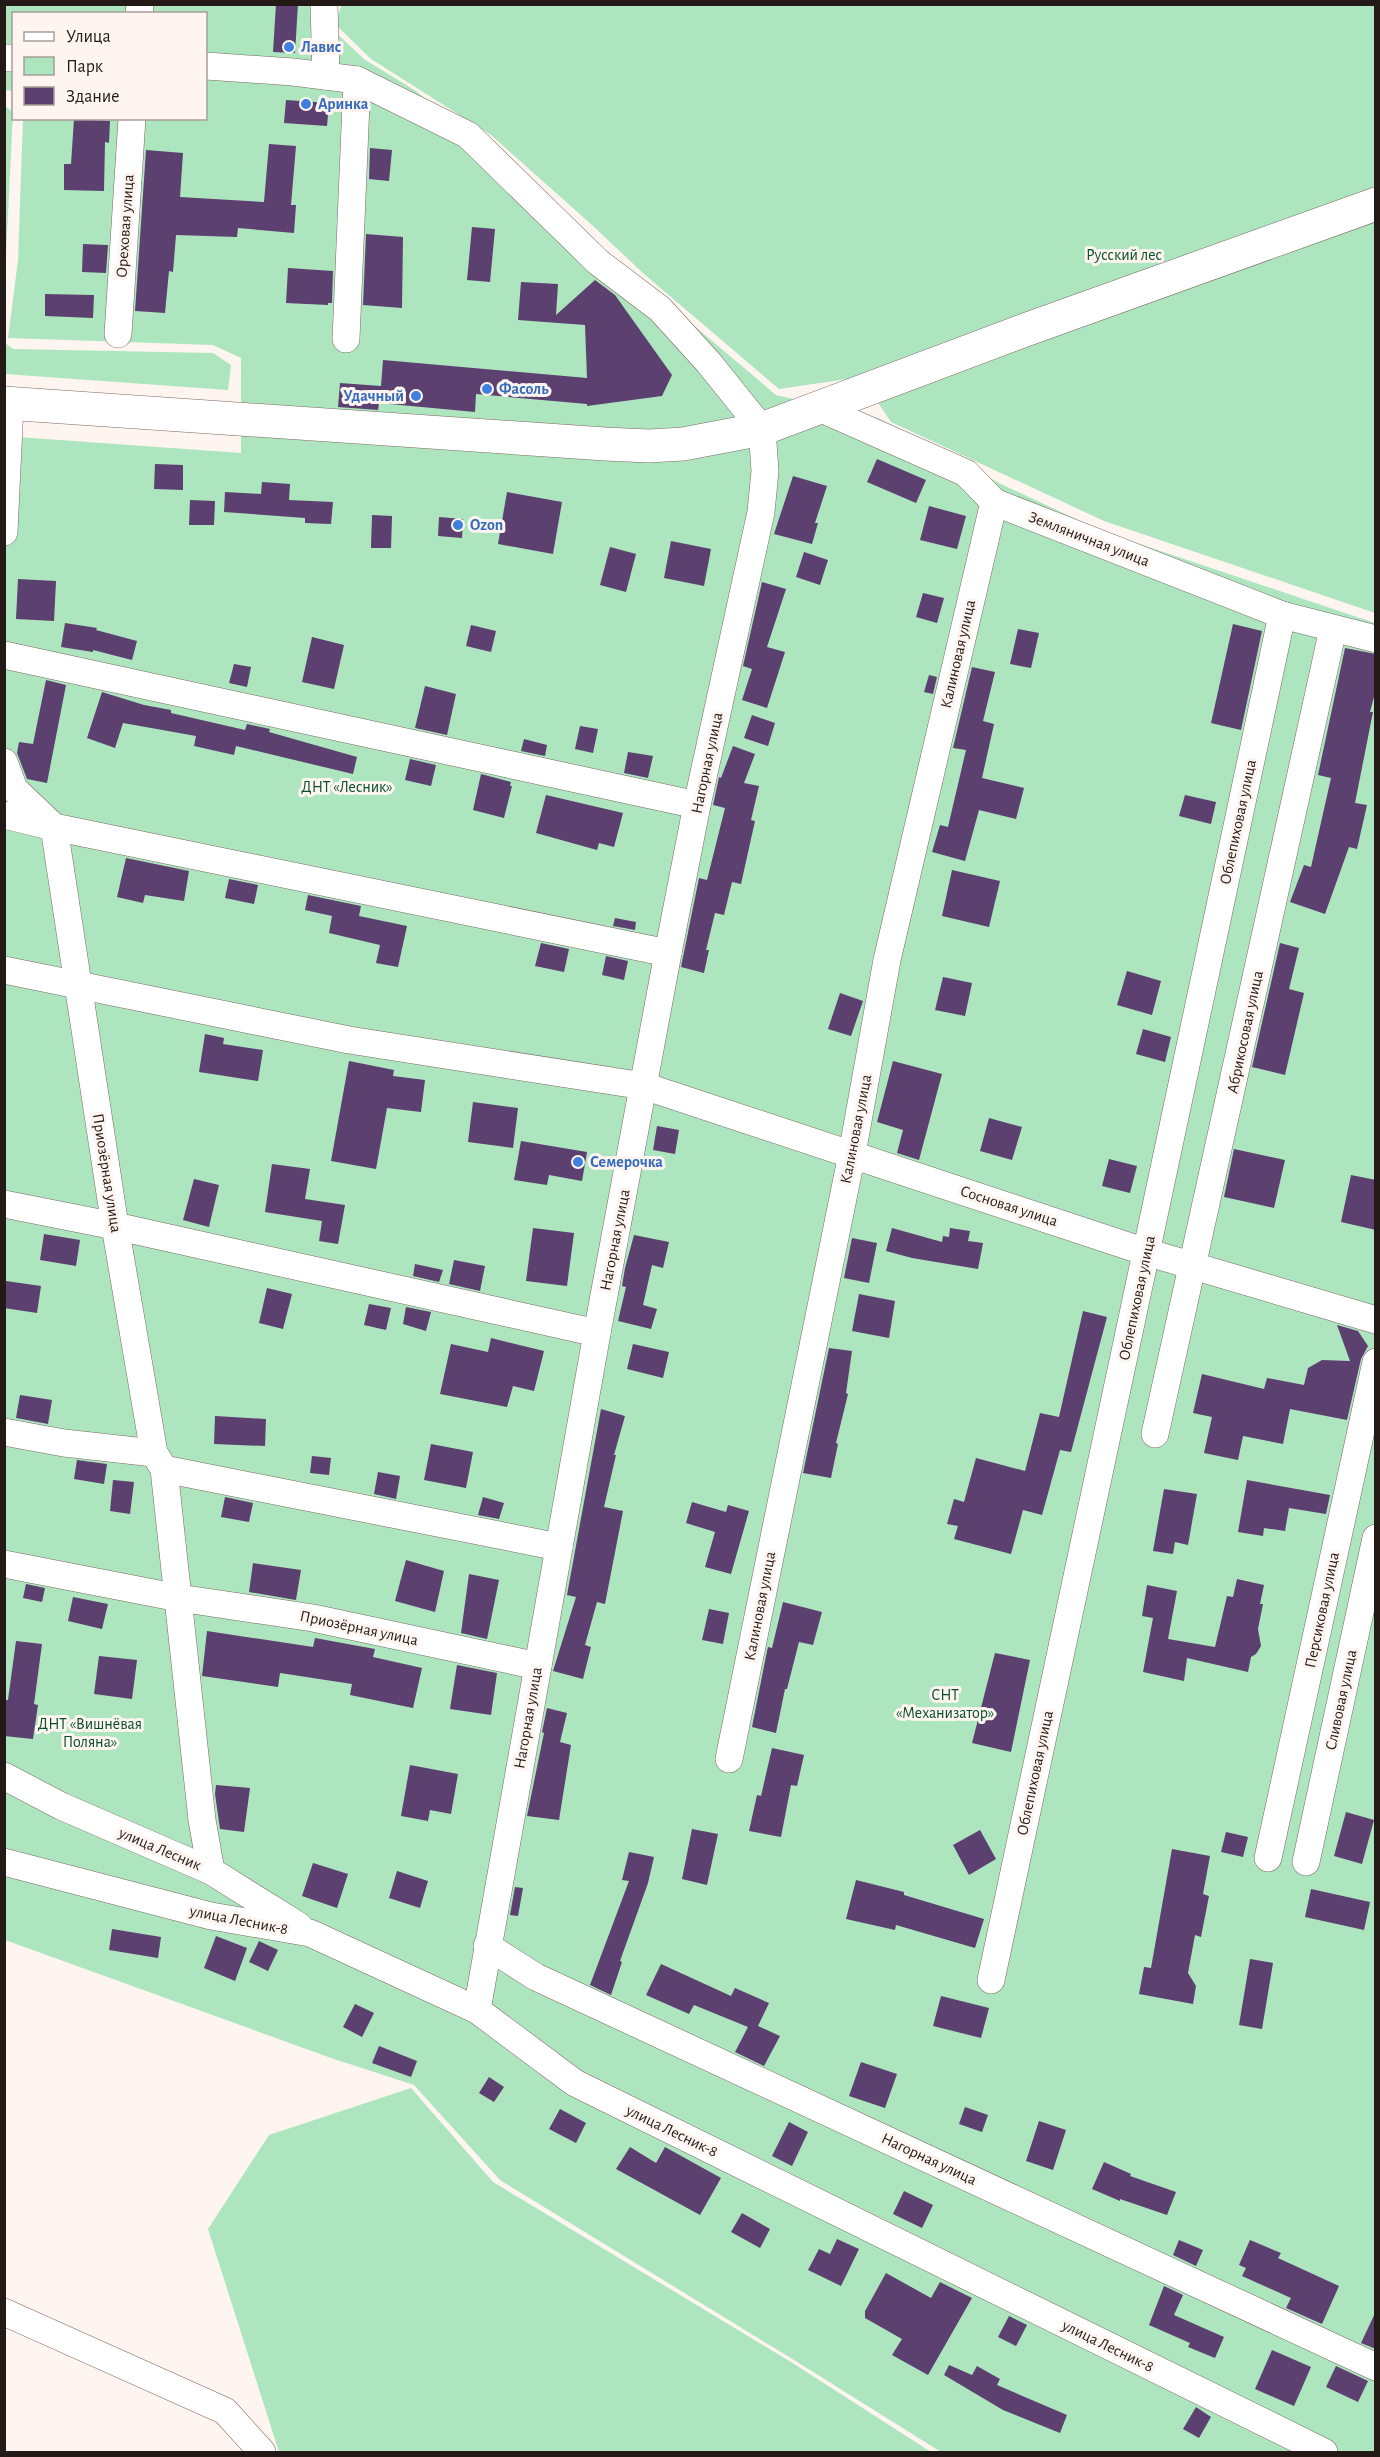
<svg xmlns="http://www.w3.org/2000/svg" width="1380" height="2457" font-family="'Alegreya Sans',sans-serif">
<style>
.green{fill:#ade5bf}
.building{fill:#5c4070}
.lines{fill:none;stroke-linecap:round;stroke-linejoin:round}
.minor-casing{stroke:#7c6860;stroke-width:28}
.major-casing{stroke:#7c6860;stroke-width:34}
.minor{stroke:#fff;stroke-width:27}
.major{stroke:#fff;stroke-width:33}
.shop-dot{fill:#3f7fe0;stroke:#fef4f0;stroke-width:2}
.labels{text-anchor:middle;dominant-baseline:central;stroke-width:6;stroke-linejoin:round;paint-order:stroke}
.shop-label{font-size:16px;font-weight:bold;fill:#366cbe;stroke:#fef4f0;text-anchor:start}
.street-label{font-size:16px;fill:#231a17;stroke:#fef4f0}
.park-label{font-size:16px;fill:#064f2b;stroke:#fef4f0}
</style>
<rect width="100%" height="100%" fill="#fef4f0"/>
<g class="green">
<polygon points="342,4 1375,5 1375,613 1104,521 891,422 861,377 779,389 644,274 592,225 491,135 371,59 335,24"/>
<polygon points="5,5 338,5 329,26 364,59 416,91 776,395 878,418 1001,484 1104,532 1375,623 1375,2452 941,2452 794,2360 500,2180 414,2085 331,2058 5,1940 4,436 241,453 241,358 213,345 8,338 18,260 23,119 206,118 206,14 14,14 13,91 5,90"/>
<polygon points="5,106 13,112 5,276"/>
<polygon points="5,343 13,349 213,353 231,365 228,390 5,374"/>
<polygon points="411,2088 493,2182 791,2362 931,2452 279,2452 208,2229 269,2135"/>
</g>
<g class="building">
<polygon points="276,4 298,4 295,53 273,52"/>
<polygon points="286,100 329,103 327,126 284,123"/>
<polygon points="74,119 110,121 109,143 105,142 104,191 64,190 64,164 71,164"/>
<polygon points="269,144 296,146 291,205 296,205 294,233 238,228 237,237 176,235 173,272 169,271 165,313 135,311 146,150 183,153 180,197 264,202"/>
<polygon points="370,148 392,150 389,181 369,179"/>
<polygon points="472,227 495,229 490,282 467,280"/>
<polygon points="366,234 403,237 402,308 363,305"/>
<polygon points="83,244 108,245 106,273 82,272"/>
<polygon points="288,268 333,271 332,303 328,303 328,305 286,303"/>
<polygon points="595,280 615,295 672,375 662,396 587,406 587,404 476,394 475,412 379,403 378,410 338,407 340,383 381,386 383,360 587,378 585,325 518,320 521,282 558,284 556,315"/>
<polygon points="45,294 94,295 93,318 45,316"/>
<polygon points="877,459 926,480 916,503 867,482"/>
<polygon points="155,464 183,465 183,490 154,489"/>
<polygon points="793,476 827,486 815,523 818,523 812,544 774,534"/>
<polygon points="262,482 290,484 289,500 333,502 331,524 305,523 305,518 224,512 225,492 261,494"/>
<polygon points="507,492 562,502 553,554 498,544"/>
<polygon points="190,500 215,501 214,525 189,525"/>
<polygon points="929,506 966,516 957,549 920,540"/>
<polygon points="372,515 392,516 391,548 371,548"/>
<polygon points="439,517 463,519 462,538 438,536"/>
<polygon points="671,541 711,549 704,586 664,578"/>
<polygon points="610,547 636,554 626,592 600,585"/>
<polygon points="804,552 828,560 820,585 796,577"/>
<polygon points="18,579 56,581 54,621 16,619"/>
<polygon points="762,582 786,589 767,647 785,652 767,708 742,700 752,669 743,666"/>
<polygon points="923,593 944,598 937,623 916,617"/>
<polygon points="65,623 97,628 96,630 137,641 132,660 93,650 93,652 61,647"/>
<polygon points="1233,624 1262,631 1241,730 1211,723"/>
<polygon points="471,625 496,631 491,652 466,646"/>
<polygon points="1018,629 1039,633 1031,668 1010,664"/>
<polygon points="312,637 344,645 334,689 302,682"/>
<polygon points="1345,648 1376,654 1376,689 1370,712 1373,712 1355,803 1367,805 1357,849 1349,847 1325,914 1290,902 1304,865 1311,867 1331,778 1318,775"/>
<polygon points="234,664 251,667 247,687 229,683"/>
<polygon points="972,667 995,672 983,721 994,724 982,778 1024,788 1016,819 979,810 965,861 932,852 940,825 948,827 966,750 953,748"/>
<polygon points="929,675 937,677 933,694 924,692"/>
<polygon points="46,680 66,685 47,783 27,779 17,753 19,742 33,744"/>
<polygon points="425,686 456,694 447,735 415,728"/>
<polygon points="102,692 144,705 171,710 171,713 245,730 247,724 270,729 269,732 357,757 353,774 236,746 234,755 194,746 196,736 123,723 115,748 87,738"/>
<polygon points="752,715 775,723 768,746 744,738"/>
<polygon points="580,726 598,729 593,753 575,749"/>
<polygon points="524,739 547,745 545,756 521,751"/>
<polygon points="733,746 755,754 744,783 759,786 751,820 755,821 741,884 732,882 724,915 715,913 706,950 709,950 704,973 681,967 699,878 707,880 725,808 713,805 719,777 721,778"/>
<polygon points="628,752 653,756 648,778 624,773"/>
<polygon points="410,759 436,765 431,786 405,780"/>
<polygon points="481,774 511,782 510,786 512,786 504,818 473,810"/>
<polygon points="546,795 623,813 614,847 599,843 597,850 536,833"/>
<polygon points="1185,795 1216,802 1211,824 1179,816"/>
<polygon points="126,858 189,871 184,901 145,895 143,903 117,897"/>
<polygon points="952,870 1000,881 989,927 942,916"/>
<polygon points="229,879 258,885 254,904 225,898"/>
<polygon points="308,895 361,906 359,916 407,926 398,967 376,963 380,945 329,933 332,916 305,910"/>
<polygon points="615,918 636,922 635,930 613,926"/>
<polygon points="541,943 569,949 564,972 535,966"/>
<polygon points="1280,943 1299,948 1289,989 1304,993 1285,1075 1252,1067"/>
<polygon points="606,956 628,961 624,980 602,975"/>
<polygon points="1127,971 1161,981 1152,1015 1117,1005"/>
<polygon points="943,977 972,983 965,1016 935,1010"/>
<polygon points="840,993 863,1001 851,1036 828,1029"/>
<polygon points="1143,1029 1171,1037 1165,1062 1136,1054"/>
<polygon points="205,1034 224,1038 223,1044 263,1050 258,1081 199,1072"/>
<polygon points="349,1061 394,1070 393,1076 425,1080 421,1112 387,1108 376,1169 331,1161"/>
<polygon points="893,1061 942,1074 919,1160 897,1153 903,1130 877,1122"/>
<polygon points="473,1102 518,1108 513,1148 468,1142"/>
<polygon points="989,1118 1022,1127 1012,1160 980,1151"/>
<polygon points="657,1126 679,1130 675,1154 653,1150"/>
<polygon points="521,1141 587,1152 582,1181 549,1175 547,1185 514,1180"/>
<polygon points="1234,1149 1285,1160 1274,1208 1224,1197"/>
<polygon points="1109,1159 1137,1166 1130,1193 1102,1186"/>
<polygon points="272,1164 310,1169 305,1199 345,1205 338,1244 319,1241 322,1221 265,1212"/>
<polygon points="1351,1175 1376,1180 1376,1230 1341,1222"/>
<polygon points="194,1179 219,1185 209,1227 183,1220"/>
<polygon points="533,1228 574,1233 567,1286 526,1281"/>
<polygon points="892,1228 942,1242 943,1236 949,1237 950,1228 970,1231 968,1241 983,1243 978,1269 912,1258 886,1251"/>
<polygon points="44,1234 80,1240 76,1266 40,1260"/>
<polygon points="634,1235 669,1242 663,1268 652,1265 643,1305 657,1309 651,1329 618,1321 626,1287 622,1286 625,1268"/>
<polygon points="852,1238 877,1243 869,1283 844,1278"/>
<polygon points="454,1260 485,1266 480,1291 449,1284"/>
<polygon points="415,1264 443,1270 439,1282 413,1276"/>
<polygon points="6,1281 41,1286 37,1313 4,1308"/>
<polygon points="267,1288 292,1294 283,1329 259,1323"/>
<polygon points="859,1294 895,1301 889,1338 852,1331"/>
<polygon points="369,1304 391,1308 386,1330 364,1325"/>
<polygon points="406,1307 431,1312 426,1331 403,1324"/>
<polygon points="1083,1311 1107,1317 1071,1452 1060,1450 1042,1515 1023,1510 1011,1554 954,1539 958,1526 947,1524 954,1499 964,1502 976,1458 1025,1471 1040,1413 1059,1417"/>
<polygon points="1337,1325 1358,1331 1368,1346 1361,1359 1347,1420 1290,1409 1283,1444 1243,1436 1238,1460 1204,1453 1212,1417 1193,1413 1202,1374 1264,1389 1267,1378 1304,1385 1308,1368 1322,1360 1350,1361"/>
<polygon points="491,1338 544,1351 534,1391 513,1386 507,1407 440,1394 451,1344 488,1352"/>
<polygon points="633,1344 669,1352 663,1378 627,1369"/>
<polygon points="829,1348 852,1351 846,1393 848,1394 836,1443 838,1444 831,1478 803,1473"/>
<polygon points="20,1395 52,1400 48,1424 16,1418"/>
<polygon points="601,1409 625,1416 614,1455 616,1455 604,1507 623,1511 605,1604 597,1602 585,1645 591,1647 583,1679 553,1671 576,1597 567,1595"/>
<polygon points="215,1416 266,1419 265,1446 214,1444"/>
<polygon points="431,1444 473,1452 466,1488 424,1480"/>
<polygon points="312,1456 331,1458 329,1475 310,1473"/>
<polygon points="77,1460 107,1464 104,1484 74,1479"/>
<polygon points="378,1472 400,1476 396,1499 374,1494"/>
<polygon points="113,1480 134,1482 130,1514 110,1511"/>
<polygon points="1247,1480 1330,1495 1326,1514 1289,1508 1285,1531 1264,1528 1263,1536 1238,1532"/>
<polygon points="1164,1489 1197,1494 1188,1545 1175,1542 1173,1554 1153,1551"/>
<polygon points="225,1497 253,1503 249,1522 221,1517"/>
<polygon points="483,1497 504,1503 499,1519 478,1515"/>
<polygon points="692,1502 726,1512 728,1505 749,1511 731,1574 705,1567 715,1532 686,1523"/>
<polygon points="406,1560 444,1571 435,1612 395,1601"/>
<polygon points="253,1563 301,1570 296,1600 249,1592"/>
<polygon points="469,1574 499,1580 487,1639 461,1633"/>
<polygon points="1237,1579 1264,1585 1260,1604 1263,1604 1258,1629 1261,1646 1256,1654 1251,1657 1248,1672 1187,1658 1184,1681 1143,1672 1153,1618 1142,1616 1147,1585 1177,1591 1168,1639 1215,1647 1227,1596 1233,1597"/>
<polygon points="26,1584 45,1588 42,1602 23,1598"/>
<polygon points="73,1597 108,1604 102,1629 68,1621"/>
<polygon points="783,1602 822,1612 813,1645 799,1642 787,1689 785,1689 776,1733 752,1727 767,1651 768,1647 772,1648"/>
<polygon points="709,1609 729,1613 723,1644 702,1640"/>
<polygon points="207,1631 313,1647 315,1638 375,1649 373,1657 422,1668 413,1708 350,1695 352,1684 280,1673 278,1687 202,1676"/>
<polygon points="16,1641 42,1644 34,1704 38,1705 33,1739 4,1736 4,1700 8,1700"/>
<polygon points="995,1653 1030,1660 1011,1752 972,1743"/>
<polygon points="99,1656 137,1660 132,1699 94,1694"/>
<polygon points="457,1665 497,1673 491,1715 450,1709"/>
<polygon points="547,1708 567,1713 560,1742 571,1745 559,1820 527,1816 544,1733 542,1732"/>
<polygon points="772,1748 804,1755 797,1786 791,1785 781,1837 749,1831 757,1795 761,1796"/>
<polygon points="410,1765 458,1774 451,1814 430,1810 428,1821 401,1816"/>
<polygon points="216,1785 250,1788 244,1832 220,1829 215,1794"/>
<polygon points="1346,1812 1374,1820 1362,1864 1334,1856"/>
<polygon points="692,1829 718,1834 707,1885 682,1879"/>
<polygon points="980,1830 996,1859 969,1875 953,1845"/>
<polygon points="1226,1832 1248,1837 1243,1857 1221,1852"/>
<polygon points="1172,1849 1210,1856 1203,1894 1209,1896 1201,1937 1195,1935 1188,1973 1196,1986 1193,2004 1139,1994 1144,1967 1151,1968"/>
<polygon points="629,1852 654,1857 648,1883 620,1961 622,1962 611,1995 590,1985 629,1881 622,1880"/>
<polygon points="313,1863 348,1874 337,1908 302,1896"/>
<polygon points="397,1871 428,1881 420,1908 389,1898"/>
<polygon points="856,1880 904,1892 904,1895 984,1919 975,1948 896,1925 895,1930 846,1919"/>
<polygon points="515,1887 523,1888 518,1916 510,1915"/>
<polygon points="1311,1889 1370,1902 1364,1930 1305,1917"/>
<polygon points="112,1929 161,1937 158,1958 109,1950"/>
<polygon points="216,1936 247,1948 235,1981 204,1968"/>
<polygon points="259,1941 278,1950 268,1971 249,1962"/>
<polygon points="1250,1959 1273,1963 1262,2029 1239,2025"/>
<polygon points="661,1964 731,1996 735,1988 769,2003 758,2026 780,2036 764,2066 735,2052 748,2027 694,2005 689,2014 646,1995"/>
<polygon points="941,1996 989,2008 981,2038 933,2026"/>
<polygon points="355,2004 374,2013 362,2037 343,2027"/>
<polygon points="379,2046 417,2061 411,2077 372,2063"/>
<polygon points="861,2062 897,2074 885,2108 849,2096"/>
<polygon points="489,2077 504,2087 494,2102 479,2093"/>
<polygon points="965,2107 988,2115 982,2132 959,2124"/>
<polygon points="560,2109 586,2123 576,2143 549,2129"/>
<polygon points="1039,2121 1066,2130 1053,2170 1026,2161"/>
<polygon points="789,2122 808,2132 792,2166 772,2156"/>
<polygon points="630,2147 656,2163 665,2147 721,2178 700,2215 616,2169"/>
<polygon points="1104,2162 1131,2174 1130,2176 1176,2192 1167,2215 1120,2199 1120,2201 1092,2189"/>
<polygon points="904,2191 933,2205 922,2228 893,2214"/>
<polygon points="742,2213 770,2229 760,2248 731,2232"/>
<polygon points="837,2239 859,2249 841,2286 808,2270 819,2249 830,2254"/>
<polygon points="1179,2240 1203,2250 1196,2266 1173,2255"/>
<polygon points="1250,2240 1281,2253 1278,2258 1339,2286 1322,2324 1286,2308 1291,2298 1242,2276 1246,2268 1239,2265"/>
<polygon points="886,2273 931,2298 940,2282 972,2298 928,2375 892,2355 902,2339 865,2318 865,2311"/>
<polygon points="1164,2286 1183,2295 1174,2315 1224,2337 1215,2358 1188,2347 1190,2343 1149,2325"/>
<polygon points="1376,2311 1376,2349 1361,2343"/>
<polygon points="1009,2316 1027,2325 1016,2346 998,2337"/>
<polygon points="1272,2350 1311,2367 1294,2406 1255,2389"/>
<polygon points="949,2365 972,2375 977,2366 1000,2379 997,2385 1067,2415 1060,2433 1003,2410 944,2375"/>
<polygon points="1336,2366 1368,2381 1358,2402 1326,2387"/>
<polygon points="1196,2407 1211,2417 1199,2438 1183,2429"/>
</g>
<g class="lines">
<defs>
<g id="minor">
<polyline points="324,4 326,76"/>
<polyline points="139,14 140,4"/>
<polyline points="4,58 14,58"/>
<polyline points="206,66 293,72 357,80 468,135 598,262 660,309 709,363 762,429 765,471 761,512 697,805 668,953 597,1333 477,2010"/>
<polyline points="118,334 132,118"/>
<polyline points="346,339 357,80"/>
<polyline points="819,408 966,473 994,502 1282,615 1376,639"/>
<polyline points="4,532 10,404"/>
<polyline points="4,655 697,805"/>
<polyline points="4,762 14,789 54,827 115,1226 154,1453 164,1469 202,1820 211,1871"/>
<polyline points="4,815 54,827 668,953"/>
<polyline points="4,970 349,1040 644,1086 1146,1252 1376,1320"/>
<polyline points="4,1204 115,1226 597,1333"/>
<polyline points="4,1432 64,1443 154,1453"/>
<polyline points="1155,1434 1333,629"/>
<polyline points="164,1469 559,1547"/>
<polyline points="4,1564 179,1598 313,1618 538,1666"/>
<polyline points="729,1759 852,1154 887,960 994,502"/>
<polyline points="4,1776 61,1806 211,1871 299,1926"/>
<polyline points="1268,1858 1376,1362"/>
<polyline points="4,1862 211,1916 310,1933 477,2010 575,2083 1324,2452"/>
<polyline points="1306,1862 1376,1538"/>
<polyline points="487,1946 536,1977 1376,2367"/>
<polyline points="991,1980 1282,615"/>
<polyline points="4,2312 225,2411 262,2452"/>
</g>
<polyline id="major" points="4,403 605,444 649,446 683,444 762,429 1025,330 1376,204"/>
</defs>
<use href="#minor" class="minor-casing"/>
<use href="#major" class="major-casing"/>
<use href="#minor" class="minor"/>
<use href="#major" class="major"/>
</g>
<g class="shop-dot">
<circle cx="289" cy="47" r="6"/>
<circle cx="306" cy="104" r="6"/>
<circle cx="487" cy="389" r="6"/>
<circle cx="416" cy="396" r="6"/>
<circle cx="458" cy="525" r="6"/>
<circle cx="578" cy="1162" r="6"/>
</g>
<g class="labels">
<g class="shop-label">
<text x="301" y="47">Лавис</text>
<text x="318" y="104">Аринка</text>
<text x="499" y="389">Фасоль</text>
<text x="404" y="396" text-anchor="end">Удачный</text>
<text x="470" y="525">Ozon</text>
<text x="590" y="1162">Семерочка</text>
</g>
<g class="street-label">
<text transform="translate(125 226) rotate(-86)">Ореховая улица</text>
<text transform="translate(1089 539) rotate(21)">Земляничная улица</text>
<text transform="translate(958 654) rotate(-77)">Калиновая улица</text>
<text transform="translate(707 763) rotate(-78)">Нагорная улица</text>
<text transform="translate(1238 822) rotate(-78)">Облепиховая улица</text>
<text transform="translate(1245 1032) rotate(-78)">Абрикосовая улица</text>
<text transform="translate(856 1129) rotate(-79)">Калиновая улица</text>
<text transform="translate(107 1173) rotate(81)">Приозёрная улица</text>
<text transform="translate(1009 1206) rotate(18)">Сосновая улица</text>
<text transform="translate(615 1240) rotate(-79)">Нагорная улица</text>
<text transform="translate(1137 1298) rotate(-78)">Облепиховая улица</text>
<text transform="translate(760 1606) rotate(-79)">Калиновая улица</text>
<text transform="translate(1322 1610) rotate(-78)">Персиковая улица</text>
<text transform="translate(359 1628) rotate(12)">Приозёрная улица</text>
<text transform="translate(1341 1700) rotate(-78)">Сливовая улица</text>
<text transform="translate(528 1718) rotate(-80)">Нагорная улица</text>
<text transform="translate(1035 1773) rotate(-78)">Облепиховая улица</text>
<text transform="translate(160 1849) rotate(23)">улица Лесник</text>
<text transform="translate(239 1920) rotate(11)">улица Лесник-8</text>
<text transform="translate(672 2131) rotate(26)">улица Лесник-8</text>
<text transform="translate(929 2159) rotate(25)">Нагорная улица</text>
<text transform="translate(1108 2346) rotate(26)">улица Лесник-8</text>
</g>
<g class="park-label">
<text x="1124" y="255">Русский лес</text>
<text x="347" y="787">ДНТ «Лесник»</text>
<text x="945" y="1695">СНТ<tspan x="945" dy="18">«Механизатор»</tspan></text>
<text x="90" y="1724">ДНТ «Вишнёвая<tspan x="90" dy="18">Поляна»</tspan></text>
</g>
</g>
<rect width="1380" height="2457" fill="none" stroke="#231a17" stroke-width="12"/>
<rect x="12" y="12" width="195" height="108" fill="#fef4f0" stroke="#a69d99" stroke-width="1.5"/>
<rect x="24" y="32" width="30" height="9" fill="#ffffff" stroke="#a69d99" stroke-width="1.5"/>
<text x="66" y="42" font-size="18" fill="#231a17">Улица</text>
<rect x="24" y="57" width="30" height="18" fill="#ade5bf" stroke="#a69d99" stroke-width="1.5"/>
<text x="66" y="72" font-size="18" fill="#231a17">Парк</text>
<rect x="24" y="87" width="30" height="18" fill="#5c4070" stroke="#a69d99" stroke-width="1.5"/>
<text x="66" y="102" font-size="18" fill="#231a17">Здание</text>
</svg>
